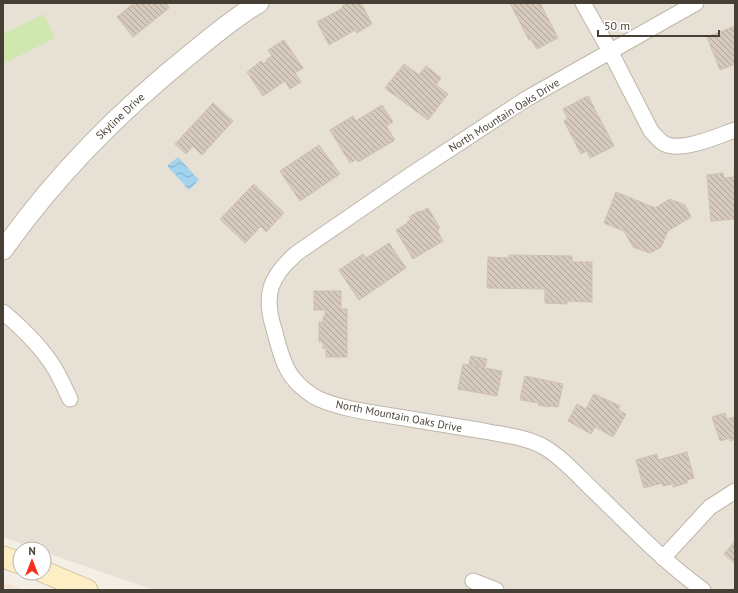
<svg xmlns="http://www.w3.org/2000/svg" width="738" height="593" font-family="'PT Sans',sans-serif">
<style>
.residential{fill:#e7e0d4}
.commercial{fill:#f5e4d1}
.pitch{fill:#d0e7af}
.water{fill:url(#water-waves)}
.building{fill:url(#building-back-hatch);stroke:#cfc1af}
.lines{fill:none;stroke-linecap:round;stroke-linejoin:round}
.minor-casing{stroke:#beb6a9;stroke-width:17}
.tertiary-casing{stroke:#beb6a9;stroke-width:21}
.secondary-casing{stroke:#d3c096;stroke-width:23}
.minor{stroke:#fff;stroke-width:15}
.tertiary{stroke:#fff;stroke-width:19}
.secondary{stroke:#feeec5;stroke-width:21}
.labels{text-anchor:middle;dominant-baseline:central;stroke-width:3.5;stroke-linejoin:round;paint-order:stroke}
.street-label{font-size:11px;fill:#463f35;stroke:#fff}
</style>
<defs>
<pattern id="water-waves" width="16" height="10" patternUnits="userSpaceOnUse"><rect width="16" height="10" fill="#a2d4f0"/><path d="M0 5q4-4 8 0t8 0" fill="none" stroke="#86adc3"/></pattern>
<pattern id="building-back-hatch" width="6" height="6" patternUnits="userSpaceOnUse"><rect width="6" height="6" fill="#d5cabc"/><path d="M-1 5l2 2M0 0l6 6M5-1l2 2" fill="none" stroke="#afa59a"/></pattern>
</defs>
<rect width="100%" height="100%" fill="#f3efe6"/>
<polygon class="residential" points="3,3 735,3 735,590 154,590 44,552 44,549 37,549 3,537"/>
<polygon class="commercial" points="3,582 24,590 3,590"/>
<polygon class="pitch" points="44,14 55,38 4,63 3,34"/>
<polygon class="water" points="178,157 199,180 189,190 167,166"/>
<g class="building">
<polygon points="134,3 166,3 169,8 133,37 117,17"/>
<polygon points="347,3 361,3 372,24 357,33 355,30 329,45 317,22 343,8 342,6"/>
<polygon points="510,3 540,3 558,38 537,49 531,39 529,40"/>
<polygon points="735,26 735,64 720,70 707,37"/>
<polygon points="284,40 303,68 295,73 301,82 290,89 285,81 263,96 247,72 261,61 263,64 267,61 266,60 272,56 268,50"/>
<polygon points="404,64 419,75 426,66 441,78 436,85 448,94 428,120 385,88"/>
<polygon points="588,96 614,146 590,158 587,151 581,154 564,121 568,119 563,109"/>
<polygon points="213,103 233,121 202,155 193,146 186,154 175,144"/>
<polygon points="382,105 393,122 386,126 395,140 358,162 357,159 350,163 330,130 353,116 356,121"/>
<polygon points="319,145 340,174 300,201 280,171"/>
<polygon points="734,170 735,170 735,219 711,221 707,175 723,173 724,178 734,177"/>
<polygon points="254,184 284,213 266,232 261,226 245,243 220,219"/>
<polygon points="616,192 655,208 670,199 685,205 691,217 668,231 661,247 650,253 633,247 624,231 604,223"/>
<polygon points="428,208 440,228 437,230 443,241 413,259 396,230 408,223 407,222 411,219 409,217 419,211 420,212"/>
<polygon points="389,243 406,268 359,300 339,270 363,254 366,258"/>
<polygon points="509,255 572,256 572,262 592,262 592,302 567,301 567,304 545,303 545,289 487,288 488,257 509,258"/>
<polygon points="314,291 341,291 341,309 347,309 347,357 326,357 326,348 323,348 323,342 319,342 319,322 323,322 323,317 325,317 325,310 314,310"/>
<polygon points="471,356 487,359 485,367 469,364"/>
<polygon points="463,364 502,371 497,396 458,389"/>
<polygon points="525,376 563,384 558,407 550,406 549,407 538,405 539,403 521,400 520,399"/>
<polygon points="594,394 620,406 618,410 626,414 613,437 595,427 591,434 568,421 577,404 586,409"/>
<polygon points="725,413 727,419 735,417 735,439 730,441 730,438 720,441 712,417"/>
<polygon points="687,452 694,478 687,480 687,483 673,487 673,484 663,486 662,483 644,488 636,460 657,454 658,460"/>
<polygon points="735,541 735,564 724,554"/>
</g>
<g class="lines">
<defs>
<g id="minor">
<path d="M 583,3 L 610,51 L 651,131 C 656,136 660,142 665,144 C 682,152 718,136 735,130"/>
<path d="M 696,3 L 526,99 L 409,176 L 297,253 C 270,276 263,295 274,329 C 278,344 283,366 293,378 C 299,386 310,395 319,399 C 342,409 368,412 392,416 C 423,421 453,426 484,431 C 504,435 526,437 544,447 C 563,458 579,477 595,492 C 630,526 664,562 703,590"/>
<path d="M 3,312 C 23,329 42,347 55,369 C 61,379 65,389 70,399"/>
<polyline points="663,558 710,507 735,491"/>
<polyline points="473,581 496,590"/>
</g>
<path id="tertiary" d="M 3,250 C 56,175 122,109 193,52 C 214,35 235,17 259,3"/>
<g id="secondary">
<polyline points="3,557 20,563"/>
<polyline points="44,572 87,590"/>
</g>
</defs>
<use href="#minor" class="minor-casing"/>
<use href="#tertiary" class="tertiary-casing"/>
<use href="#secondary" class="secondary-casing"/>
<use href="#minor" class="minor"/>
<use href="#tertiary" class="tertiary"/>
<use href="#secondary" class="secondary"/>
</g>
<g class="labels">
<g class="street-label">
<text transform="translate(504 115) rotate(-32)">North Mountain Oaks Drive</text>
<text transform="translate(120 116) rotate(-43)">Skyline Drive</text>
<text transform="translate(399 416) rotate(11)">North Mountain Oaks Drive</text>
</g>
</g>
<rect width="738" height="593" fill="none" stroke="#463f35" stroke-width="8"/>
<g transform="translate(32 561)"><circle r="19" fill="#ffffff" stroke="#b5b2ae"/>
<path d="M0-3L7 15L0 10L-7 15Z" fill="#f92f17"/>
<text y="-6" font-size="11" font-weight="bold" text-anchor="middle" fill="#463f35">N</text>
</g>
<path d="M598 30v6h121v-6" fill="none" stroke="#463f35" stroke-width="2"/>
<text x="604" y="30" font-size="12" fill="#463f35" stroke="#ffffff" stroke-width="3" paint-order="stroke">50 m</text>
</svg>
